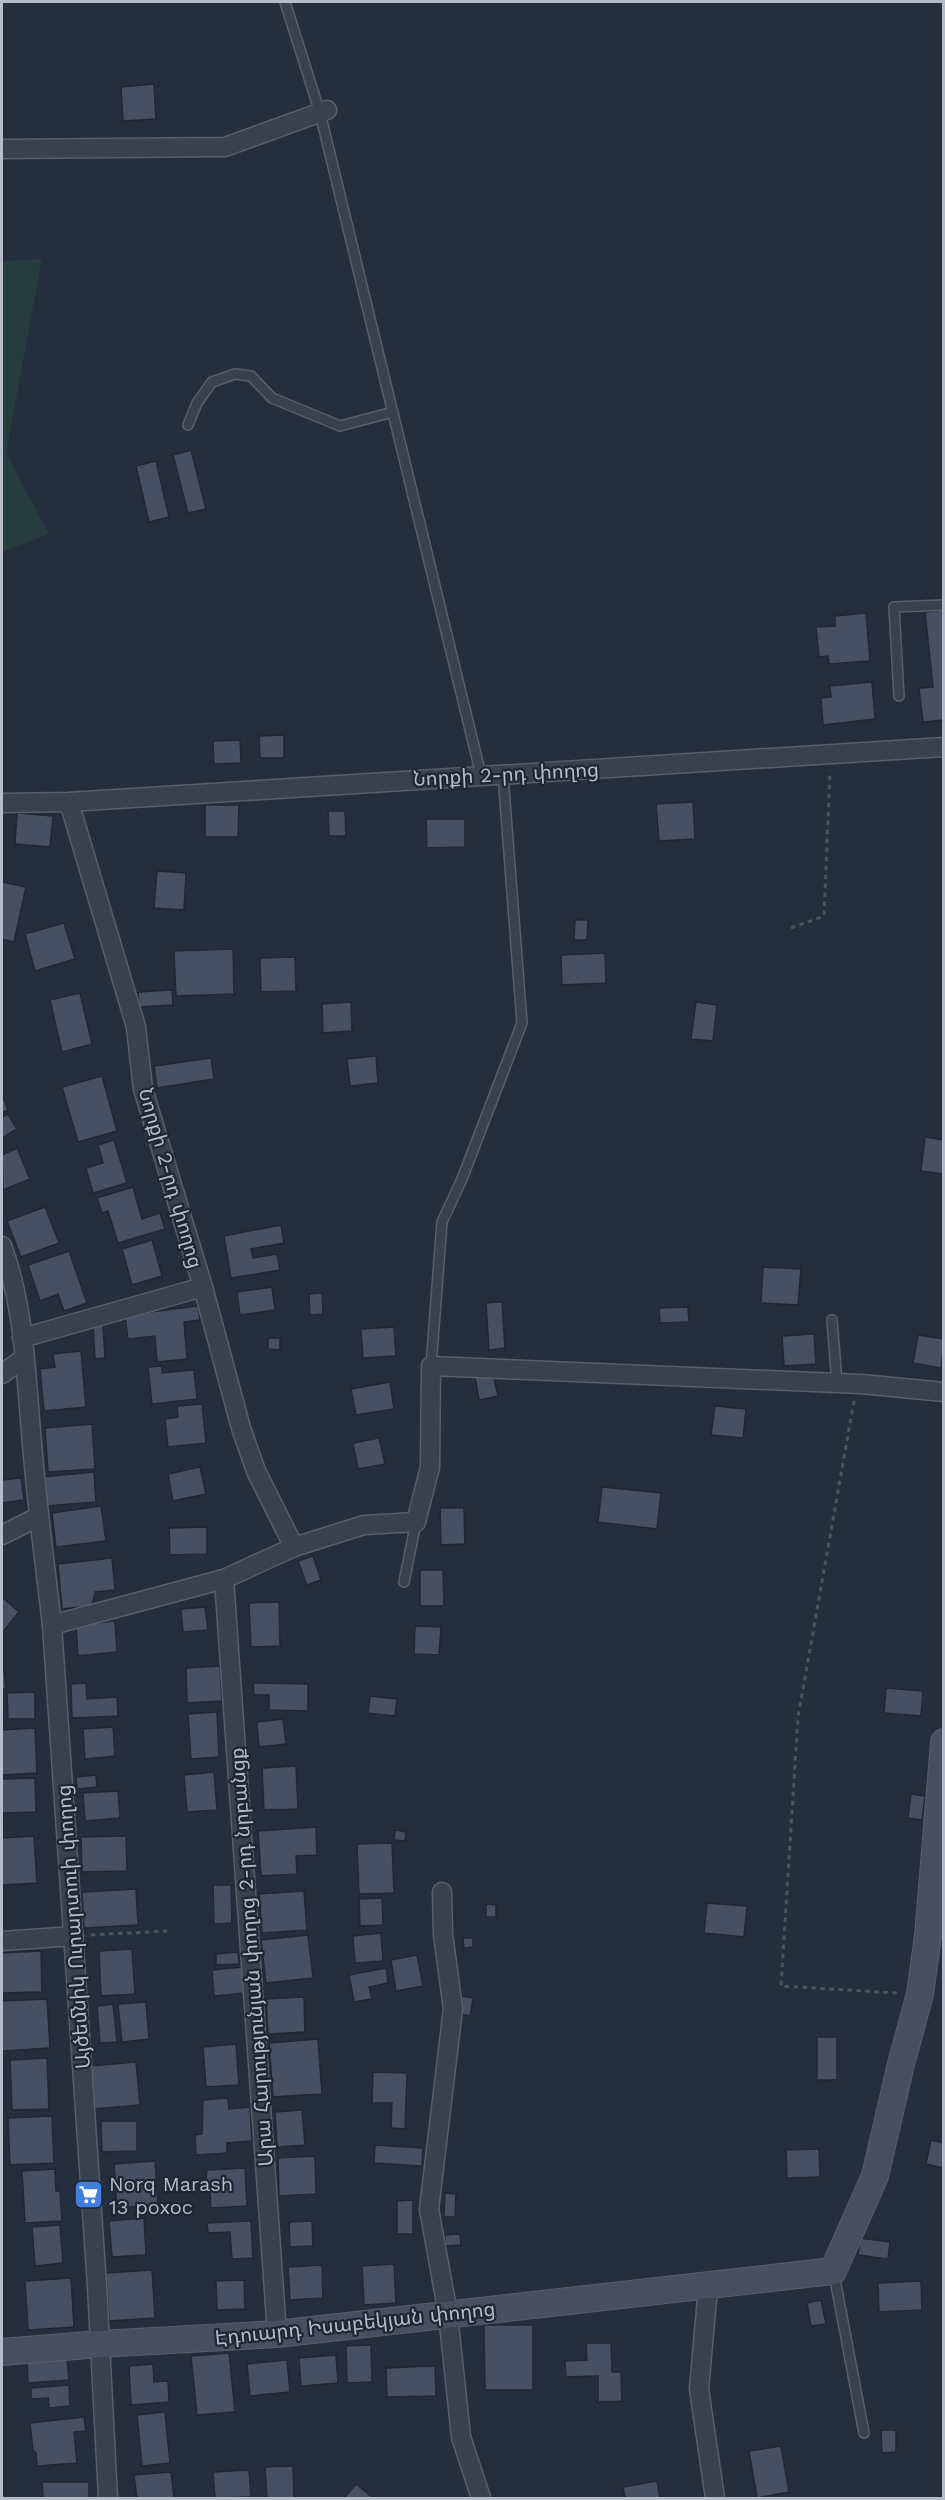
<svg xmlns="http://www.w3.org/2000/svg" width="945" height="2500" font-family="'Work Sans','Noto Sans Armenian',sans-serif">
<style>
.green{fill:#263c3f}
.building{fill:#455162;stroke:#1f2835;stroke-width:1.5}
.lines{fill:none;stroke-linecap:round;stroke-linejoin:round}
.lane-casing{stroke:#565f6c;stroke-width:12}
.street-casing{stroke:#565f6c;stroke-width:21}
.secondary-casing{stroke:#565f6c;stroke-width:28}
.path{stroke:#44595c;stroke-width:3;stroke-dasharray:4.5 4.5;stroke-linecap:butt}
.lane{stroke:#38414e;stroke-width:9}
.street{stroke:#38414e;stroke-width:18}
.secondary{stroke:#465061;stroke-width:26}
.labels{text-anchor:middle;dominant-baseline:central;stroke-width:4.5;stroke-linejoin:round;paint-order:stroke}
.street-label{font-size:20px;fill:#b4bcc9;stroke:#1d2633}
.poi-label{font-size:20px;fill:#b4bcc9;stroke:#1d2633;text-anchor:start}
</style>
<rect width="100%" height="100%" fill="#242f3e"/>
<polygon class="green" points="42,259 6,453 49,534 2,552 2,261"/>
<g class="building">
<polygon points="154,84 156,119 123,121 121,87"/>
<polygon points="191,450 206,509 188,513 173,455"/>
<polygon points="156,461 169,517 149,522 136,466"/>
<polygon points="944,610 944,720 923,722 919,688 933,687 925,612"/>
<polygon points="866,613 870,661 829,664 828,656 819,657 816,627 835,626 835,616"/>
<polygon points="872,682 875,719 823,725 821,698 831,697 830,686"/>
<polygon points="284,735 284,758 260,758 259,736"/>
<polygon points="240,740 241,763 214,764 213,741"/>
<polygon points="693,802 695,839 659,841 656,804"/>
<polygon points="205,805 239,805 238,837 205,837"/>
<polygon points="328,811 345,811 346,836 329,836"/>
<polygon points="17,813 53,816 50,847 15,844"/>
<polygon points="426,819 465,819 465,847 427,848"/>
<polygon points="157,871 186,873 184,910 154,908"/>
<polygon points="2,882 26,887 14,942 2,939"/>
<polygon points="575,920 588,920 587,940 574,940"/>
<polygon points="64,923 75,959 35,971 25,934"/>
<polygon points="233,949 234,994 176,996 174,951"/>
<polygon points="605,953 606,983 562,985 561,955"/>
<polygon points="295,957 296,991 261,992 260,958"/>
<polygon points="172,990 173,1005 139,1007 138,992"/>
<polygon points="80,993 92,1044 62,1052 50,1000"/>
<polygon points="351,1002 352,1031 323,1033 322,1004"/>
<polygon points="696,1002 717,1005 713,1041 691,1039"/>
<polygon points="376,1056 378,1083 350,1086 347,1059"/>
<polygon points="211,1058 214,1079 157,1088 154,1066"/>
<polygon points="102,1076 117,1131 78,1142 62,1087"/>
<polygon points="3,1097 8,1110 2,1113 2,1097"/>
<polygon points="8,1114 17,1129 2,1138 2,1117"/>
<polygon points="925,1137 944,1140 944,1174 921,1171"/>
<polygon points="114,1140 127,1183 93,1193 86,1168 103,1163 98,1145"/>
<polygon points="17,1148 30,1179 3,1190 2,1155"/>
<polygon points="133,1187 142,1219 160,1213 165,1229 118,1243 108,1211 102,1213 97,1198"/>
<polygon points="45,1207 59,1243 21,1257 7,1221"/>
<polygon points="281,1225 284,1243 251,1249 253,1258 277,1254 280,1270 231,1278 224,1236"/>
<polygon points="152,1240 162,1276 132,1285 122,1249"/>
<polygon points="69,1251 87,1303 64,1311 58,1294 40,1301 28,1265"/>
<polygon points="763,1267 801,1269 798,1305 761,1303"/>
<polygon points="272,1287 275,1310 240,1315 237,1292"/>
<polygon points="322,1293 323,1314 310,1315 309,1294"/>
<polygon points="502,1302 505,1348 489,1350 486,1303"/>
<polygon points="198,1306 200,1320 184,1322 187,1359 157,1362 155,1336 128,1339 125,1315"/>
<polygon points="688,1307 689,1322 660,1323 659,1308"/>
<polygon points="93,1324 103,1324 105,1358 95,1359"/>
<polygon points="394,1327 396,1356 363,1358 361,1329"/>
<polygon points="814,1334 816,1364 784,1366 782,1336"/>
<polygon points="918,1335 944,1339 941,1368 913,1363"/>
<polygon points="268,1338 280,1338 280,1350 268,1349"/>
<polygon points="81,1351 86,1407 44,1411 40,1369 55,1367 53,1354"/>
<polygon points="162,1366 162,1373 194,1370 197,1399 152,1404 148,1367"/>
<polygon points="493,1374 498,1396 479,1400 475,1377"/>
<polygon points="390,1382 394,1409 356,1415 351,1389"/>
<polygon points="202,1404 206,1443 168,1447 165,1419 178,1417 177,1406"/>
<polygon points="715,1406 746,1409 743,1438 711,1435"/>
<polygon points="92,1424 95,1469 48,1472 45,1428"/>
<polygon points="379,1438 385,1464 358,1469 353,1443"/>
<polygon points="200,1467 206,1494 173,1501 168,1474"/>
<polygon points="94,1472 96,1502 45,1506 43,1477"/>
<polygon points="21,1478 24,1500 2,1503 2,1480"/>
<polygon points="602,1487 661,1493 657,1529 598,1522"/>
<polygon points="101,1506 106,1541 56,1547 52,1513"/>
<polygon points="440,1508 464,1508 465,1544 441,1545"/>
<polygon points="207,1527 207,1554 170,1555 169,1528"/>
<polygon points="313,1556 321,1580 307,1585 298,1561"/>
<polygon points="112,1558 115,1590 95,1592 92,1606 62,1609 58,1564"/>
<polygon points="420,1570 443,1570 444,1606 420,1606"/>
<polygon points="2,1597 19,1612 2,1633"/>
<polygon points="279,1602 280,1646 251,1647 249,1603"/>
<polygon points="205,1607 208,1630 183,1632 181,1609"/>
<polygon points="115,1621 117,1652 78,1656 76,1625"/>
<polygon points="415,1626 441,1627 439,1655 414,1654"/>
<polygon points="220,1666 222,1701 187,1703 186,1668"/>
<polygon points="2,1670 4,1670 6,1689 2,1689"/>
<polygon points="86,1683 87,1699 117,1697 118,1716 72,1718 71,1684"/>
<polygon points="253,1683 308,1684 308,1711 269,1710 269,1695 254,1695"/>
<polygon points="886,1688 923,1691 921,1716 884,1713"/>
<polygon points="35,1692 35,1719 8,1719 7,1693"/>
<polygon points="370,1696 397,1699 395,1716 368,1713"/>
<polygon points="217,1712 219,1757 191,1759 188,1714"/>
<polygon points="283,1719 286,1744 259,1747 257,1722"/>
<polygon points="113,1727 115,1756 85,1759 83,1729"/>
<polygon points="35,1728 37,1773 2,1775 2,1730"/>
<polygon points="296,1766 298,1809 264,1810 262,1768"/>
<polygon points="214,1772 217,1810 187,1812 184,1775"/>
<polygon points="96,1775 97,1787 77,1789 76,1777"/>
<polygon points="35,1778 36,1812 3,1813 3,1828 2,1828 2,1779"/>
<polygon points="118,1791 120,1818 85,1821 83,1793"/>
<polygon points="911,1794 925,1796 922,1820 908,1818"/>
<polygon points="316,1827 317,1855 296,1856 297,1874 261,1876 258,1831"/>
<polygon points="395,1830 406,1832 405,1841 394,1840"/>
<polygon points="34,1836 37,1883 2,1885 2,1838"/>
<polygon points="126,1836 127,1871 82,1872 81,1837"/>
<polygon points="392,1843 394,1893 359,1894 357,1844"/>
<polygon points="213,1885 231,1885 232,1923 214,1924"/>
<polygon points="136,1889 138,1925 84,1928 82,1892"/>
<polygon points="304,1891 307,1930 262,1933 259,1894"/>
<polygon points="382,1898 383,1925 360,1926 359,1899"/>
<polygon points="707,1903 747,1906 744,1937 704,1933"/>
<polygon points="486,1904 496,1905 496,1917 486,1917"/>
<polygon points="381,1933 383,1961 355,1963 353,1936"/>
<polygon points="308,1935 313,1978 266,1983 261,1940"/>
<polygon points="463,1938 473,1938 473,1947 464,1948"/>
<polygon points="132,1949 135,1994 101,1996 99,1951"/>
<polygon points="41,1951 42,1992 2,1993 2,1953"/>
<polygon points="238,1952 239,1964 216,1965 216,1954"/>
<polygon points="417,1955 423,1986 396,1991 391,1960"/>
<polygon points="242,1967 245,1993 214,1996 212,1970"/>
<polygon points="386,1968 388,1983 369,1987 372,1999 354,2002 349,1975"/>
<polygon points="462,1996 473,1998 470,2016 459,2014"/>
<polygon points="304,1997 305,2032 268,2034 266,1999"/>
<polygon points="47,1999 50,2048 2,2051 2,2001"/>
<polygon points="146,2002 149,2039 122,2042 118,2004"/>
<polygon points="113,2004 117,2042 100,2043 97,2006"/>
<rect x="817" y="2037" width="20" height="43"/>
<polygon points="318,2039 322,2094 273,2097 269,2043"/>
<polygon points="236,2044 239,2085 206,2087 203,2047"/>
<polygon points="47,2058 49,2109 12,2110 10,2060"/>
<polygon points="136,2062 140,2105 93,2109 89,2066"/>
<polygon points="373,2072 407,2073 405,2129 391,2128 392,2103 372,2103"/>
<polygon points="228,2098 229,2109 250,2107 252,2141 227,2143 227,2153 196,2155 195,2135 202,2134 203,2100"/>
<polygon points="302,2110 305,2145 277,2147 275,2112"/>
<polygon points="52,2116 54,2163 10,2165 8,2118"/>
<polygon points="101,2121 137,2121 137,2151 102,2152"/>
<polygon points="931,2140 944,2143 944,2168 926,2164"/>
<polygon points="375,2145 423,2148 422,2166 374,2163"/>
<polygon points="819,2149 820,2177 787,2178 786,2150"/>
<polygon points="315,2156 316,2194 279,2196 278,2158"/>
<polygon points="155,2161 158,2205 117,2208 114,2164"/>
<polygon points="245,2168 247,2206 211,2208 210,2192 205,2186 207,2170"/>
<polygon points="55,2169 56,2191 60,2191 62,2221 25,2223 22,2171"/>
<polygon points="445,2193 456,2194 455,2217 444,2217"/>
<polygon points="413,2200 413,2234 397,2234 397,2201"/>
<polygon points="144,2218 146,2255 112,2257 109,2221"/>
<polygon points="251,2221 253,2258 232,2259 230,2232 208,2233 207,2223"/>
<polygon points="312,2221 313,2246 290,2247 289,2222"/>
<polygon points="60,2225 63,2263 35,2266 32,2227"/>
<polygon points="460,2234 461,2245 445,2246 445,2235"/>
<polygon points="860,2238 890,2242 888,2259 858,2255"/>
<polygon points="394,2264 396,2303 364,2305 362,2266"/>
<polygon points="322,2265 323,2298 290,2300 288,2267"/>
<polygon points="152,2270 155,2318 109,2321 106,2273"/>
<polygon points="71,2278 74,2327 28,2330 25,2281"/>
<polygon points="244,2280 245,2309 217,2310 216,2281"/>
<polygon points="921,2281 922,2310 879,2312 878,2283"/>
<polygon points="821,2300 826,2324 811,2326 807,2303"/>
<polygon points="484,2325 533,2325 533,2390 485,2390"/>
<polygon points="586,2343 611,2343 612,2372 621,2372 622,2401 598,2402 598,2376 566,2377 565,2361 587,2360"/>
<polygon points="371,2345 372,2382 347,2383 346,2346"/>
<polygon points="229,2353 235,2412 197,2415 191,2356"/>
<polygon points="336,2355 338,2383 301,2386 299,2358"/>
<polygon points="67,2358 69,2380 28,2383 27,2360"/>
<polygon points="287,2360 290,2392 250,2396 247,2364"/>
<polygon points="153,2364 154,2382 168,2381 169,2402 131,2405 129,2366"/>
<polygon points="435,2366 436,2396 387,2397 386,2368"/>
<polygon points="69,2385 70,2406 49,2408 48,2398 31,2399 31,2388"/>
<polygon points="165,2412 170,2463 142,2466 137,2415"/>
<polygon points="84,2417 86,2431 74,2432 77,2463 37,2466 36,2453 33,2450 30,2423"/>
<polygon points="881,2430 896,2430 896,2452 882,2453"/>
<polygon points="781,2446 789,2492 757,2498 749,2451"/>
<polygon points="293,2466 294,2498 267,2498 265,2467"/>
<polygon points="249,2470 251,2497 215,2498 213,2472"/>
<polygon points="171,2472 174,2498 137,2498 134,2475"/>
<polygon points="657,2481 660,2498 625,2498 623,2487"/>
<polygon points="42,2482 89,2482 89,2498 43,2498"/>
<polygon points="356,2484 372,2497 371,2498 344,2498"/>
</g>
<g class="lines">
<defs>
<g id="lane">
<polyline points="285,2 320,113 481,775"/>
<polyline points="188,425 197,403 212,382 235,374 251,376 272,398 340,426 393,412"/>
<polyline points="899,696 894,607 944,605"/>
<polyline points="832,1320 837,1383"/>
<polyline points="431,1366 442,1222 462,1179 522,1023 503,775"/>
<polyline points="404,1582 416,1522"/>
<polyline points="834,2274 864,2433"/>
</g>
<g id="street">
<polyline points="2,149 225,147 327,110"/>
<polyline points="69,802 136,1027 143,1089 203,1287 241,1428 256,1471 294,1547"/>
<polyline points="2,803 69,802 944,747"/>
<path d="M 2,1246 C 25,1308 26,1378 32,1444 C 37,1505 45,1565 52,1625 L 97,2286 L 108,2498"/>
<polyline points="22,1338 203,1287"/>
<polyline points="2,1374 24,1358"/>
<polyline points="2,1535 38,1517"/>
<polyline points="224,1579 277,2334"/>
<polyline points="52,1625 224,1579 294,1547 364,1525 416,1522 430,1467 431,1366 861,1384 944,1392"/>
<polyline points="442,1892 443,1934 453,2009 429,2209 448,2314 461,2437 481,2498"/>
<polyline points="2,1941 74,1936"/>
<polyline points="708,2287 699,2389 715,2498"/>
</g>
<polyline id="secondary" points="2,2352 100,2344 277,2334 833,2271 875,2176 901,2064 920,1994 928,1936 944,1742"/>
</defs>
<use href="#lane" class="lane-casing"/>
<use href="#street" class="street-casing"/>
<use href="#secondary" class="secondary-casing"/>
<g class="path">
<polyline points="791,928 824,916 830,771"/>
<polyline points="854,1401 798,1717 781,1986 897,1993"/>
<polyline points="91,1935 167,1931"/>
</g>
<use href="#lane" class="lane"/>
<use href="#street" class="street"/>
<use href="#secondary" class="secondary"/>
</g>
<defs>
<symbol id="supermarket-square" viewBox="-11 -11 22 22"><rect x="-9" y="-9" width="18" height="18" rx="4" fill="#3f7fe0" stroke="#1d2633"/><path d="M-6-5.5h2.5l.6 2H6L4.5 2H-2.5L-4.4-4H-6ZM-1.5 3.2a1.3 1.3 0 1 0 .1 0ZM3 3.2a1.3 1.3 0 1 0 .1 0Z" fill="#fff"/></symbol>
</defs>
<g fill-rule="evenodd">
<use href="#supermarket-square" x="72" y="2178" width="33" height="33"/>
</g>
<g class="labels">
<g class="street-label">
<text transform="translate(506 774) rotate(-3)">Նորքի 2-րդ փողոց</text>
<text transform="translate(171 1178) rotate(74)">Նորքի 2-րդ փողոց</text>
<text transform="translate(73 1927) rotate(-94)">Այծեմնիկ Ուրարտուի փողոց</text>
<text transform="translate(251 1957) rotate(-94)">Արա Հարությունյան փողոց 2-րդ նրբանցք</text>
<text transform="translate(355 2323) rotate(-6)">Էդուարդ Իսաբեկյան փողոց</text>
</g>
<g class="poi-label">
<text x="109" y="2184">Norq Marash<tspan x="109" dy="23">13 poxoc</tspan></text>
</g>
</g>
<rect width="945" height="2500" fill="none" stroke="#b4bcc9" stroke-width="6"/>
</svg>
